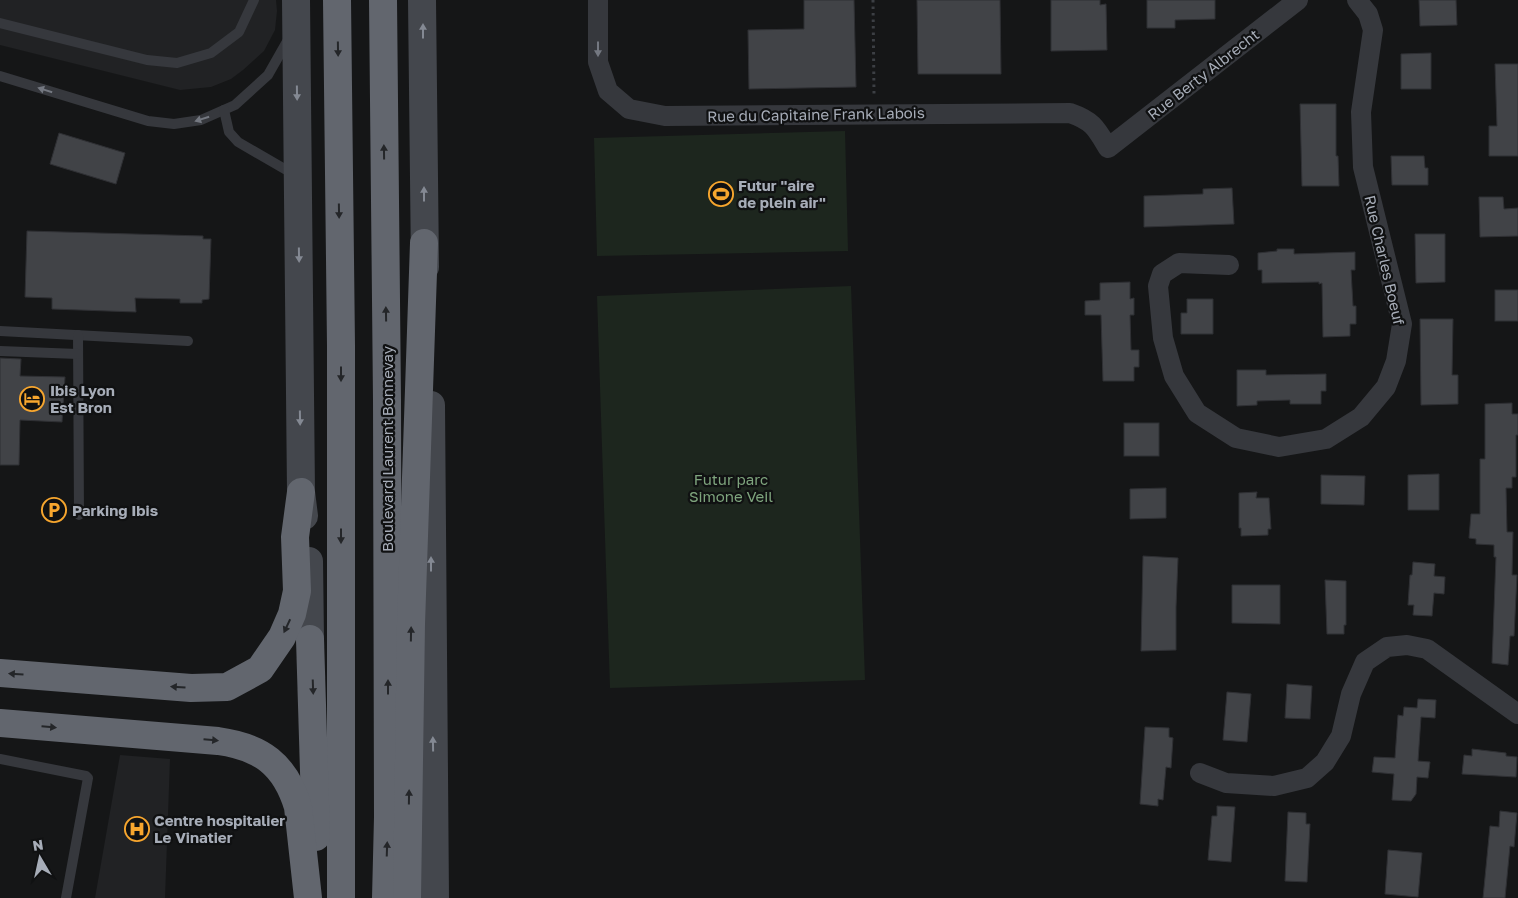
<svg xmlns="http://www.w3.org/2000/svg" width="1518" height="898" font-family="'Golos Text',sans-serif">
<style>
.built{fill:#212224}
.green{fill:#1d261e}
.building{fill:#414347;stroke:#2f3034}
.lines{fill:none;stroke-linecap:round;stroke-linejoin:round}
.path{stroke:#3c3f44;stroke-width:3;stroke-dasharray:2.5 4;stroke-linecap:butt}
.lane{stroke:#36383d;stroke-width:10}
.street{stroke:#36383d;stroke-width:20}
.secondary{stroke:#44474d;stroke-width:28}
.highway{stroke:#62666e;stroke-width:28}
.oneway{fill:#848993}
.oneway2{fill:#242629}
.oneway3{fill:#747881}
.labels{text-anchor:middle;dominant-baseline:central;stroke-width:4.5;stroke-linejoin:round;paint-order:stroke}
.street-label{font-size:15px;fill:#a7adb8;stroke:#101112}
.poi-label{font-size:15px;font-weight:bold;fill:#a7adb8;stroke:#101112;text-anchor:start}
.park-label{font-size:15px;fill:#7ea47d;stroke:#101112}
</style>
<rect width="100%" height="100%" fill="#151617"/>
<g class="built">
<polygon points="0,0 276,0 277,11 275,30 264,51 243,70 231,79 211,87 180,90 0,45"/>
<polygon points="120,755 170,759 165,898 95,898"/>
</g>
<g class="green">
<polygon points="845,131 848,251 597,256 594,138"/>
<polygon points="851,286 865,680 610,688 597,296"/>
</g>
<g class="building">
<polygon points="804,0 854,0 856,87 749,89 748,30 804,29"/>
<polygon points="917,0 1000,0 1001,74 918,74"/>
<polygon points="1051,0 1100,0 1100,5 1106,4 1107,50 1051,51"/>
<polygon points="1147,0 1215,0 1215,19 1175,20 1175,28 1147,28"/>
<polygon points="1419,0 1456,0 1457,25 1420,26"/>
<polygon points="1431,53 1431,89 1401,89 1401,54"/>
<polygon points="1495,64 1518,64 1518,156 1489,156 1489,126 1497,126"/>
<polygon points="1300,104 1336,104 1336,156 1338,156 1339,186 1302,186"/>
<polygon points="59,133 125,153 116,184 50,164"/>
<polygon points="1391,156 1424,156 1425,168 1428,168 1428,185 1392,185"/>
<polygon points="1232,188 1234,224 1144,227 1144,196 1203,194 1203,189"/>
<polygon points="1479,197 1503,197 1504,209 1518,208 1518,236 1480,237"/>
<polygon points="27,231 203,236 203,239 211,239 209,299 202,300 202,303 180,303 180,299 135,298 136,312 52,309 52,298 25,297"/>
<polygon points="1415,234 1445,234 1445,282 1416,283"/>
<polygon points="1277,249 1294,249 1294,254 1355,252 1355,270 1351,270 1353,306 1356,306 1356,324 1350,324 1350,336 1323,337 1322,283 1319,284 1319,282 1262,283 1262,270 1258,270 1258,253 1277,251"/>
<polygon points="1130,282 1130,299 1134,298 1134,315 1130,315 1131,350 1139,350 1139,367 1134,367 1134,381 1103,381 1101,315 1085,315 1085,301 1100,300 1100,283"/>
<rect x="1495" y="290" width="23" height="31"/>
<polygon points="1187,299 1213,299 1213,334 1181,334 1181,313 1187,313"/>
<polygon points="1420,319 1453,319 1452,375 1458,375 1458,404 1421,405"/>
<polygon points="0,358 21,359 20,376 65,377 62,422 20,420 19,465 0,465"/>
<polygon points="1237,370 1266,370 1266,375 1326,374 1326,391 1321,391 1321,404 1290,404 1290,400 1257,401 1257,405 1237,406"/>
<polygon points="1512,403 1512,414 1518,414 1518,435 1516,435 1516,477 1512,477 1512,488 1506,488 1507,532 1513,532 1512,575 1517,575 1514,636 1510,636 1508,665 1492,663 1496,557 1494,557 1494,545 1476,544 1476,539 1469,538 1471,514 1480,514 1480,459 1485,459 1485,404"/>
<rect x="1124" y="423" width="35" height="33"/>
<polygon points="1439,474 1439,510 1408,510 1408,475"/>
<polygon points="1321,475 1365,476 1364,505 1321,504"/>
<polygon points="1166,488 1166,518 1130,519 1130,489"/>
<polygon points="1257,492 1256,498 1269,498 1271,529 1268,529 1268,535 1241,536 1241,528 1239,528 1239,493"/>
<polygon points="1143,556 1178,558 1176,607 1176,650 1141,651"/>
<polygon points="1413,562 1435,564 1434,576 1445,577 1444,594 1434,593 1432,616 1413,615 1414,605 1408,605 1410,575 1412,575"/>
<polygon points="1325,580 1346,581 1346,625 1344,625 1344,634 1327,634"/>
<polygon points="1232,585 1280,585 1280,624 1232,623"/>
<polygon points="1287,684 1312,686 1310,719 1285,718"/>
<polygon points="1227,692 1251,694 1247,742 1223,740"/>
<polygon points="1418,699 1436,700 1435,718 1421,717 1418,761 1430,762 1428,778 1417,777 1416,794 1411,801 1392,800 1394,774 1372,772 1374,757 1395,758 1398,715 1403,716 1404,707 1417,708"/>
<polygon points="1145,727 1169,728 1169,737 1173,738 1171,768 1166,767 1163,800 1158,799 1158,806 1140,804"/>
<polygon points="1472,749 1506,753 1506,756 1517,757 1516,777 1462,774 1464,755 1472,756"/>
<polygon points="1217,806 1235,807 1231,862 1208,860 1212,816 1217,816"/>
<polygon points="1500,811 1517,813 1514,847 1510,846 1505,898 1483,898 1490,826 1499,827"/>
<polygon points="1288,812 1306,813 1306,824 1310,824 1307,882 1285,881"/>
<polygon points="1388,850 1422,853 1418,897 1385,894"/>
</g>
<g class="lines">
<polyline class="path" points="873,0 874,94"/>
<g class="lane">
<polyline points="0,23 147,60 177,63 211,53 239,32 254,0"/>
<polyline points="0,76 148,121 174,124 201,120 235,105 268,75 289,38"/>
<polyline points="224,110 229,132 238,142 295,175"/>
<polyline points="0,331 188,341"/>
<polyline points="78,335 79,515"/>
<polyline points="0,351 78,354"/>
<polyline points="0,759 86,776 88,778 66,898"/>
</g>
<g class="street">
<path d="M 598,0 L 598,62 L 608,91 L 629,109 L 665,116 L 1070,113 C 1093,121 1096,128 1108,148 L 1298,0"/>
<polyline points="1229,265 1179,263 1162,274 1158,286 1163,338 1174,376 1197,413 1236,438 1279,447 1326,439 1361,417 1386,387 1396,361 1402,324 1363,167 1361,112 1373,30 1368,14 1357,0"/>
<polyline points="1200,773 1226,783 1274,786 1307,778 1325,762 1341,736 1351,694 1365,662 1387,647 1407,645 1427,649 1518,714"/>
</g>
<g class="secondary">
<polyline points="296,0 301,492 304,516"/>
<polyline points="422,0 425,267"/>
<polyline points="431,405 435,898"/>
<polyline points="309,561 310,639"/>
</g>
<g class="highway">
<polyline points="337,0 341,346 341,898"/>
<polyline points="383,0 387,400 388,817 386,898"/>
<polyline points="310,639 316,837"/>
<polyline points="0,673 191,688 227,687 260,669 282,637 292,614 297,591 295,537 301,492"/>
<path d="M 0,723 L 218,741 C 261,747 285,764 298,807 L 308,898"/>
<polyline points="407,898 411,624 424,243"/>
</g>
</g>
<defs><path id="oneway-solid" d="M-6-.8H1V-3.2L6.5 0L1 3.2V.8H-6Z" transform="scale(1.25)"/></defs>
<g class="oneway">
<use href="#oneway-solid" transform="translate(423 31) rotate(-90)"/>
<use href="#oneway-solid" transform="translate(297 93) rotate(89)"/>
<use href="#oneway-solid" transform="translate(424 194) rotate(-90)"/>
<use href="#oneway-solid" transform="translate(299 255) rotate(89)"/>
<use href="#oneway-solid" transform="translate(300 418) rotate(89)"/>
<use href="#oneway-solid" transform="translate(431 564) rotate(-90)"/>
<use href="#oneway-solid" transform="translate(433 744) rotate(-91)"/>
</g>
<g class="oneway2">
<use href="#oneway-solid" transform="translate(338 49) rotate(89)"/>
<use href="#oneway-solid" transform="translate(384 152) rotate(-91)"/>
<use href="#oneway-solid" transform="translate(339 211) rotate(89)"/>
<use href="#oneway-solid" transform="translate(386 314) rotate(-91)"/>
<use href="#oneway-solid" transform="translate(341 374) rotate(90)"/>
<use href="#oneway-solid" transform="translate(341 536) rotate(90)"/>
<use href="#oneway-solid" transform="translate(287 626) rotate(115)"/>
<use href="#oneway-solid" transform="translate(411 634) rotate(-89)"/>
<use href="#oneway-solid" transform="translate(16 674) rotate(-176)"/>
<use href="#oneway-solid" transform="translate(178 687) rotate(-176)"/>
<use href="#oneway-solid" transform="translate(313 687) rotate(88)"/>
<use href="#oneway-solid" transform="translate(388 687) rotate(-90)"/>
<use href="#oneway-solid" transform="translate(49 727) rotate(5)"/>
<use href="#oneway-solid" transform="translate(211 740) rotate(5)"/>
<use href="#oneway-solid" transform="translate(409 797) rotate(-89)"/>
<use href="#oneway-solid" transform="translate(387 849) rotate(-88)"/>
</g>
<g class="oneway3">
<use href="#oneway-solid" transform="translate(598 49) rotate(90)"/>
<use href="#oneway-solid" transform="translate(45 90) rotate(-163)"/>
<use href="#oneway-solid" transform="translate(202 119) rotate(162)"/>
</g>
<defs>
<symbol id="stadium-ring" viewBox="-11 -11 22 22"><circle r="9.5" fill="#101112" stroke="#f7a62e" stroke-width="1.5"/><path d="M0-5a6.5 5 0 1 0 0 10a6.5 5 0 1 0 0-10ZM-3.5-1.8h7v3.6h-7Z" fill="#f7a62e"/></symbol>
<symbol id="hotel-ring" viewBox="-11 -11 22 22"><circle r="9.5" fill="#101112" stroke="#f7a62e" stroke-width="1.5"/><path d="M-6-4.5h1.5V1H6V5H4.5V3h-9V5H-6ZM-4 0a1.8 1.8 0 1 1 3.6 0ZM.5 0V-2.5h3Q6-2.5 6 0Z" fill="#f7a62e"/></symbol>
<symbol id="parking-ring" viewBox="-11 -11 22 22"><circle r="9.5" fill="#101112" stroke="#f7a62e" stroke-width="1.5"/><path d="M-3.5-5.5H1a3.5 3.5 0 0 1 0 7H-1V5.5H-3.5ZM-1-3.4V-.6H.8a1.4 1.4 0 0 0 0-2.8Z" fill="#f7a62e"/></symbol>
<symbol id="hospital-ring" viewBox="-11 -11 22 22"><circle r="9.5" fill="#101112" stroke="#f7a62e" stroke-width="1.5"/><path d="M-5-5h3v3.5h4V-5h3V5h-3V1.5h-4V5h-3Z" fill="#f7a62e"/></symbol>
</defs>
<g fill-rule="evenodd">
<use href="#stadium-ring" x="707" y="180" width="28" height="28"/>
<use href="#hotel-ring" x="18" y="385" width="28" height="28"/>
<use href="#parking-ring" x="40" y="496" width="28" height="28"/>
<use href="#hospital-ring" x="123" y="815" width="28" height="28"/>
</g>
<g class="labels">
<g class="street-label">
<text transform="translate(1203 74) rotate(-38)">Rue Berty Albrecht</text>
<text transform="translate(816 114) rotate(-1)">Rue du Capitaine Frank Labois</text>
<text transform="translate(1385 260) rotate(77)">Rue Charles Boeuf</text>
<text transform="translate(387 449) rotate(-90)">Boulevard Laurent Bonnevay</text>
</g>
<g class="poi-label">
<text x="738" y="185">Futur "aire<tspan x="738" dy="17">de plein air"</tspan></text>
<text x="50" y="390">Ibis Lyon<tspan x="50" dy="17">Est Bron</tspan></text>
<text x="72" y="510">Parking Ibis</text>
<text x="154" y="820">Centre hospitalier<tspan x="154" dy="17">Le Vinatier</tspan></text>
</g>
<g class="park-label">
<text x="731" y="479">Futur parc<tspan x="731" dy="17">Simone Veil</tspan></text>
</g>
</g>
<g transform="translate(40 858) rotate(351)" stroke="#101112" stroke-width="4" paint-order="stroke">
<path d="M0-4L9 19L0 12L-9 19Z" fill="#a7adb8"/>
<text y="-8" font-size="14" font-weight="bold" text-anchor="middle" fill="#a7adb8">N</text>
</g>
</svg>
